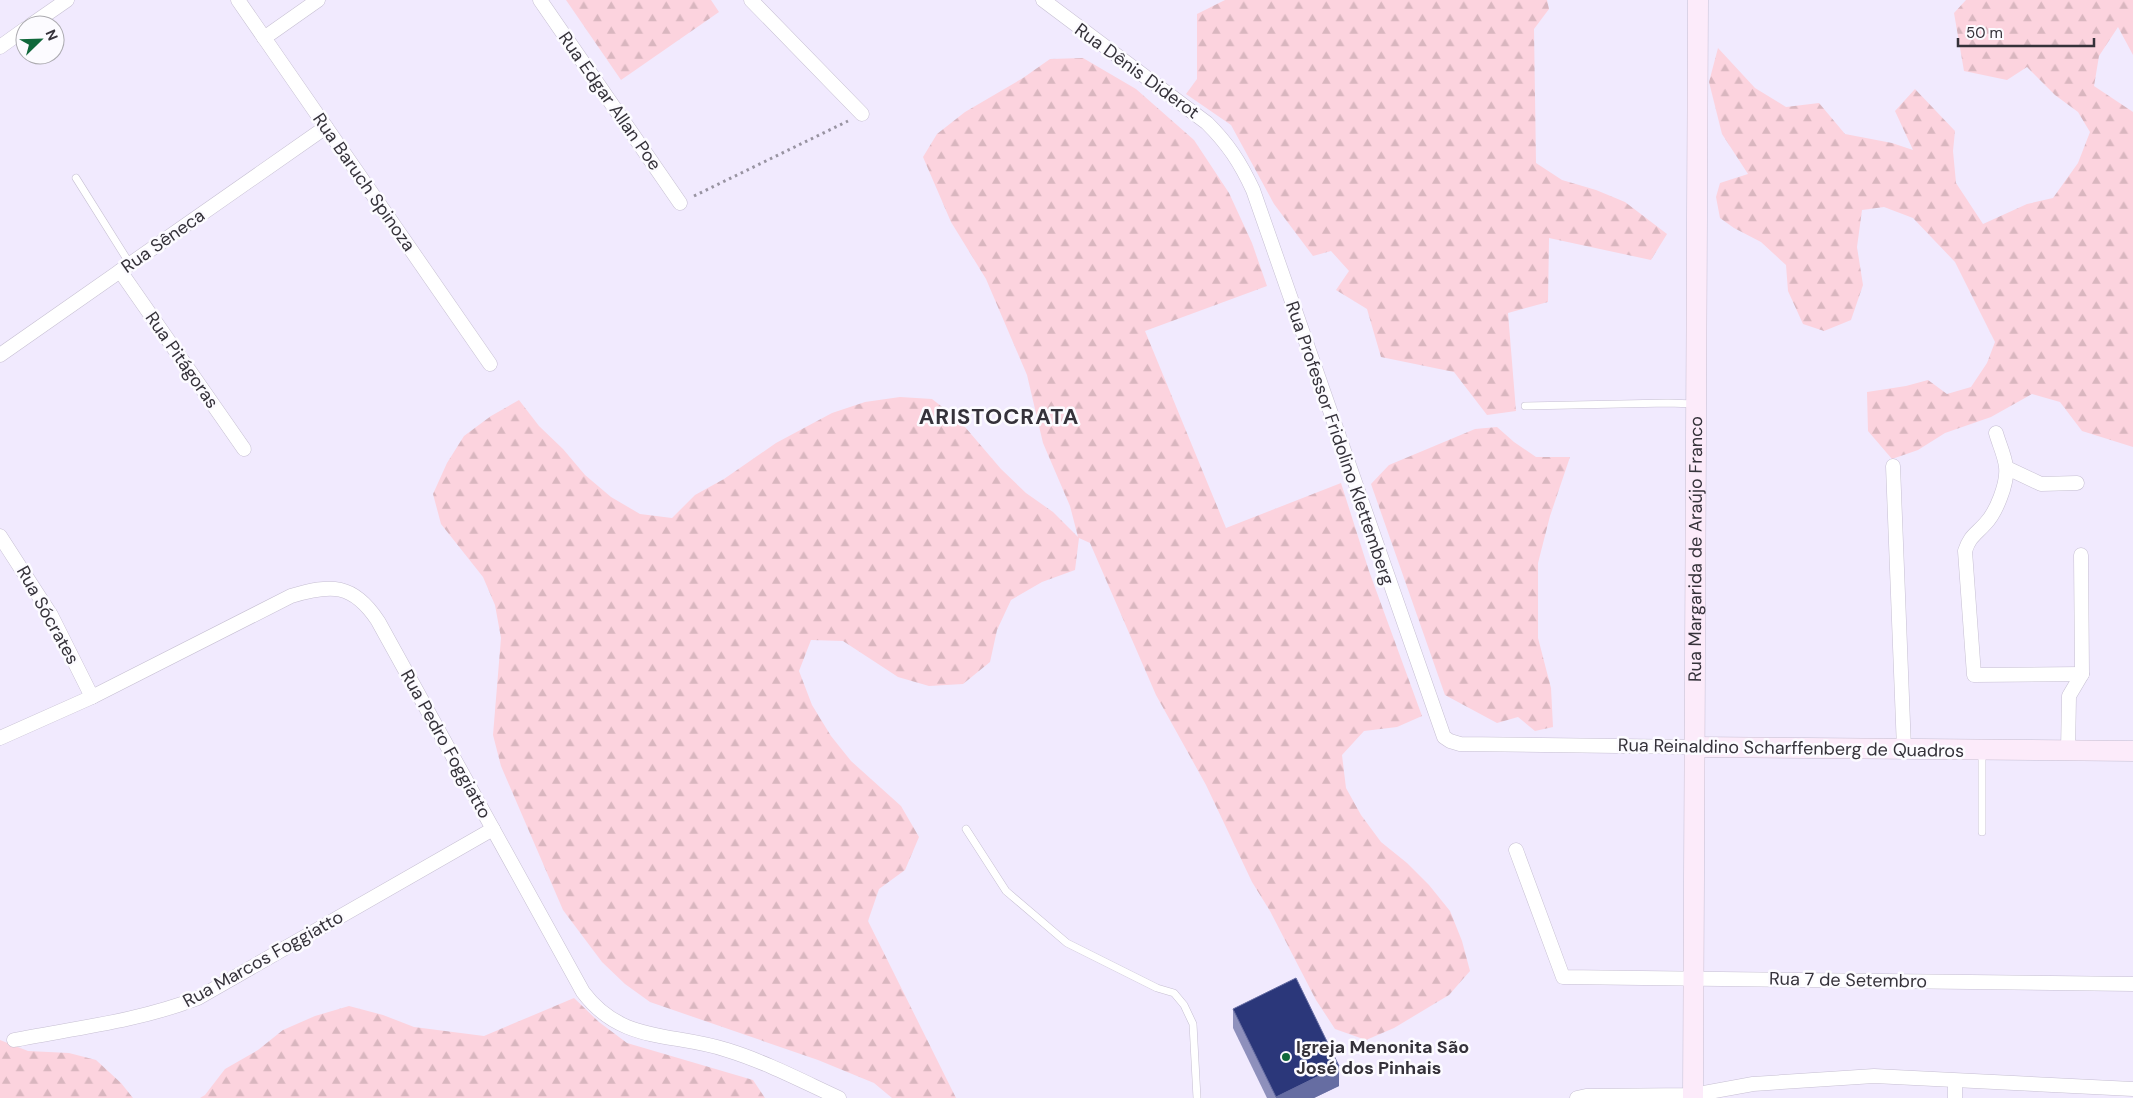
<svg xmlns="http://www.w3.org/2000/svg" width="2133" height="1098" font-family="'DM Sans',sans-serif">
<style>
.forest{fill:url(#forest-firs)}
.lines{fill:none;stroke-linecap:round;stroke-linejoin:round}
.lane-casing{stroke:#c6bfd2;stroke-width:8}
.street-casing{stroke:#c6bfd2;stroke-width:15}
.secondary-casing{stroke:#c6bfd2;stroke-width:21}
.path{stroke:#9893a1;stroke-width:3;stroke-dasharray:2.5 4;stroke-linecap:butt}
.lane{stroke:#fff;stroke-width:7}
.street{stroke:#fff;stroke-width:14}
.secondary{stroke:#fcebfa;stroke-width:20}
.wall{fill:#8e90bc}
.shaded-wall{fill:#666da2}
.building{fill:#2b377a;stroke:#666da2}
.poi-dot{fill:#10683b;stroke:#fcfbff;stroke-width:2}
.labels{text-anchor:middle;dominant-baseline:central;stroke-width:5;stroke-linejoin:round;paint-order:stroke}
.street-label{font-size:18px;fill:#35323a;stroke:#fcfbff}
.poi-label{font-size:18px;font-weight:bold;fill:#35323a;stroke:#fcfbff;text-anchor:start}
.district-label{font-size:22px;font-weight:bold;letter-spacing:1px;fill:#35323a;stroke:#fcfbff}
</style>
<defs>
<pattern id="forest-firs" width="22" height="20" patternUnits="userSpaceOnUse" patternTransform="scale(1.25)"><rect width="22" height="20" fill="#fcd3de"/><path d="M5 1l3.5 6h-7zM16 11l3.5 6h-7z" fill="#d9b6bf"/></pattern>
</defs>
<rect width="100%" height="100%" fill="#f1eafe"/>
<g class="forest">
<polygon points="566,0 711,0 719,12 621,80"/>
<polygon points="1225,0 1547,0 1549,9 1534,29 1536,163 1562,180 1596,190 1625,202 1667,234 1651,260 1549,238 1548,302 1508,313 1516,411 1487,415 1454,372 1381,357 1367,309 1336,290 1349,271 1331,251 1313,256 1274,204 1231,125 1186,94 1197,79 1197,14"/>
<polygon points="1966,0 2133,0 2133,55 2118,27 2099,56 2094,86 2133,112 2133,447 2082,431 2060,402 2032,394 1991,417 1945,433 1918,450 1892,459 1868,431 1867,392 1906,386 1928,380 1947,394 1971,387 1987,363 1995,342 1955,262 1913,218 1884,207 1862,210 1857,247 1863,285 1851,320 1824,331 1803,324 1788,291 1786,265 1761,242 1734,228 1720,218 1716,197 1720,183 1748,174 1722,134 1709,82 1718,48 1755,88 1786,107 1819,103 1845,134 1892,143 1913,150 1895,111 1915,89 1955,131 1953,151 1956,183 1983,224 2027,204 2053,198 2078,163 2090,132 2078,112 2055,95 2027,67 2007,80 1964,71 1954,13"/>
<polygon points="1083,58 1136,89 1194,140 1229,193 1252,243 1267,286 1145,331 1226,528 1341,483 1369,571 1422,716 1397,727 1364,731 1342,755 1346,788 1361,815 1381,842 1407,863 1429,885 1450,911 1462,941 1470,971 1449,995 1394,1028 1366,1040 1335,1029 1316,1000 1270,911 1252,882 1206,785 1156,695 1090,543 1079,538 1075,570 1042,582 1011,600 997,630 990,662 963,684 929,686 898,677 843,641 811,640 799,671 812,705 831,736 851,761 901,806 919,837 905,870 879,889 868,921 956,1098 892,1098 874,1083 818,1060 650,1002 625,984 602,962 563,910 501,766 493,735 501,638 495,605 483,577 441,524 433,494 447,463 464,436 491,416 519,400 539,426 563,449 585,475 611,497 640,514 672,518 695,495 724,479 776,443 832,413 865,402 900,397 932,399 959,420 1001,469 1026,493 1053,512 1078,537 1070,506 1043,443 1027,375 986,279 951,222 923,157 937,134 965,112 1023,78 1050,59"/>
<polygon points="1497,427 1514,442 1536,457 1570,457 1550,516 1538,563 1538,638 1551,688 1553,727 1535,731 1518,717 1497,723 1445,695 1371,484 1389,465 1475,429"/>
<polygon points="574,998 599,1022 627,1043 753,1080 765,1098 200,1098 205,1095 225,1069 258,1050 283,1030 315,1016 349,1006 383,1015 414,1027 484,1036"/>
<polygon points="0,1040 28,1051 69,1053 96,1060 121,1083 133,1098 0,1098"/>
</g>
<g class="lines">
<defs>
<g id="lane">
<polyline points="76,178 130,264"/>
<polyline points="1525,406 1668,403 1695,404"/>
<polyline points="966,829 1006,891 1067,943 1157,988 1174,993 1184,1005 1193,1024 1197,1098"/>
<polyline points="1982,832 1982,750"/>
</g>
<g id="street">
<polyline points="238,0 490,364"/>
<polyline points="540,0 680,203"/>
<polyline points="751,0 862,114"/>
<path d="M 1043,0 L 1207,123 C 1228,144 1240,162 1253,190 L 1444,737 L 1450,741 L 1460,744 L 1694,747"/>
<polyline points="31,25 67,0"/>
<polyline points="264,38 318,0"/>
<polyline points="0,47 25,29"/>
<polyline points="120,271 244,449"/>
<polyline points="0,355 326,127"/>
<path d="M 1996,433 C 1999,444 2005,456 2006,467 C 2008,483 1996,513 1985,524 C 1975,535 1970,536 1965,551 L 1974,675 L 2082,674"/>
<polyline points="1893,466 1904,749"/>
<polyline points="2007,468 2041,484 2077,483"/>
<polyline points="0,536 51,615 92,697"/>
<path d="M 0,738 L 92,697 L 291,596 C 331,584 353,583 378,621 L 583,992 C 622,1044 672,1032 727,1050 C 766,1062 802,1081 839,1098"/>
<polyline points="2068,751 2069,696 2082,674 2081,555"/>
<polyline points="1516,850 1563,977 2133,984"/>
<path d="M 14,1040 C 76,1028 139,1021 198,998 L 493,829"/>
<polyline points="1577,1098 1586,1096 1693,1095 1753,1084 1874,1076 2133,1089"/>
<polyline points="1955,1098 1955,1081"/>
</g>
<g id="secondary">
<polyline points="1694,747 2133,751"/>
<path id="s1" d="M 1693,1098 L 1698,0"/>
</g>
</defs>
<use href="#lane" class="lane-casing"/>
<use href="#street" class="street-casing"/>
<use href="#secondary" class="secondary-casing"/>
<polyline class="path" points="694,196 848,121"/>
<use href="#lane" class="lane"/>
<use href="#street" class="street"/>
<use href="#secondary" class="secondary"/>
</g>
<polygon class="wall" points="1233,1009 1339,1086 1314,1098 1267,1098 1233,1028"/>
<polygon class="shaded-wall" points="1339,1066 1339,1086 1314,1098 1276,1098 1276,1097"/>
<polygon class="building" points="1296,978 1339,1066 1276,1097 1233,1009"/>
<circle class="poi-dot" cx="1286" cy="1057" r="5"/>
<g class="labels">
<g class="street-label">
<text transform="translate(1137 71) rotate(36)">Rua Dênis Diderot</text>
<text transform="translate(610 101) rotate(55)">Rua Edgar Allan Poe</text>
<text transform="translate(364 182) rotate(55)">Rua Baruch Spinoza</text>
<text transform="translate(163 241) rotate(-35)">Rua Sêneca</text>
<text transform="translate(182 360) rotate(55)">Rua Pitágoras</text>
<text transform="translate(1340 443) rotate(71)">Rua Professor Fridolino Klettemberg</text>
<text stroke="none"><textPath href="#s1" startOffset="549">Rua Margarida de Araújo Franco</textPath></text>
<text transform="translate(48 615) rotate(61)">Rua Sócrates</text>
<text transform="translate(446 744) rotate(61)">Rua Pedro Foggiatto</text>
<text transform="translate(1791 748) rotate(1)">Rua Reinaldino Scharffenberg de Quadros</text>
<text transform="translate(263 959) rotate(-29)">Rua Marcos Foggiatto</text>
<text transform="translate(1848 980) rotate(1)">Rua 7 de Setembro</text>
</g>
<g class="poi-label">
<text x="1296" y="1047">Igreja Menonita São<tspan x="1296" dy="21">José dos Pinhais</tspan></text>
</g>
<g class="district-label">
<text x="999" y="416">ARISTOCRATA</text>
</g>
</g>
<g transform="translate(40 40) rotate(67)"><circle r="24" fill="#fcfbff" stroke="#acabb0"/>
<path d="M0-4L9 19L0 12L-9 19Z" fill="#10683b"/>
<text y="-8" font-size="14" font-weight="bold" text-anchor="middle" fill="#35323a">N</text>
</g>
<path d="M1958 38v8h136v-8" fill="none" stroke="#35323a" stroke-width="2.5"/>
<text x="1966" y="38" font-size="15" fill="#35323a" stroke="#fcfbff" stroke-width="4" paint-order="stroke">50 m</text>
</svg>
